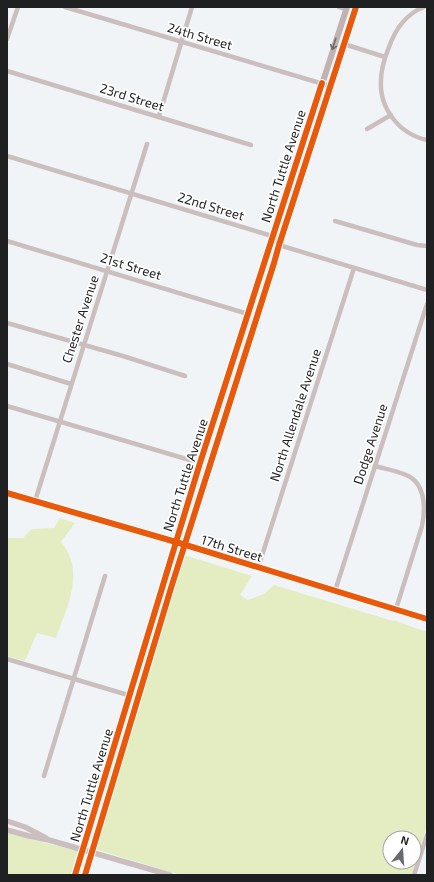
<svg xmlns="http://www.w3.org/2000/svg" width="434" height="882" font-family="'Exo 2',sans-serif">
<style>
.green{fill:#e4edc2;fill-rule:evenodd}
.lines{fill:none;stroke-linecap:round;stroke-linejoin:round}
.minor{stroke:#cbbebe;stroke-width:4.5}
.tertiary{stroke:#cbbebe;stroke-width:5.5}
.secondary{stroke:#c2b3b3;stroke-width:6}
.cycleway-casing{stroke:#fff;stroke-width:8}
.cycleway{stroke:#e8590c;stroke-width:6}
.oneway{stroke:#706a6a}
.labels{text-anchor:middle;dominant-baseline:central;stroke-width:3.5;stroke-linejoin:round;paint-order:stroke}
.street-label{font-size:13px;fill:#1e2022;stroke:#fff}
</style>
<rect width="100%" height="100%" fill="#f1f4f7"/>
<g class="green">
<path d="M 60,518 L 75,523 L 61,542 C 86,571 67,607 56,638 L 37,633 L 25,661 L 7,656 L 7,538 L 23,538 L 32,529 L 54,528 Z"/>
<path d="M 184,555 L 252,576 L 240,595 L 248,600 L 264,594 L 274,585 L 393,621 L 393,620 L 427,632 L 427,825 L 412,875 L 180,875 L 95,849 ZM 390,838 L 414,838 L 414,862 L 390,862 Z"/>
<polygon points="7,833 78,851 71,875 7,875"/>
</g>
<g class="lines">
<g class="minor">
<polyline points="65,7 330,86"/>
<polyline points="339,7 346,9"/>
<path d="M 424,7 C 406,14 395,30 389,47 C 385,57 381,68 381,80 C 379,108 399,134 427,140"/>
<polyline points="7,39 18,7"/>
<polyline points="344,44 385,57"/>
<polyline points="7,71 251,145"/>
<polyline points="159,116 192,7"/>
<polyline points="367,129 391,115"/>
<polyline points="7,156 272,236 279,245 427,290"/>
<polyline points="335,221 417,245 427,246"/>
<polyline points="7,241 248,314"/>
<polyline points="7,323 123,356 185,376"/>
<polyline points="7,364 71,384"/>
<polyline points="7,406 200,463"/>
<path d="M 375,466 C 385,469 405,472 413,479 C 426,490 425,512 422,526 L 396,609"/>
<polyline points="35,501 147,144"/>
<polyline points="258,568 354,268"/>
<polyline points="335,591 427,304"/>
<polyline points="7,659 128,695"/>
<polyline points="44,776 105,576"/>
<polyline points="414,875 427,835"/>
</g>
<g class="tertiary">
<polyline points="7,821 25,827 46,838"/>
<polyline points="7,830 29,836 49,840 170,875"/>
</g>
<g class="secondary">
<polyline points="7,493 176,542 427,619"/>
<polyline points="75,875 200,463 347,7"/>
<polyline points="85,875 171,588 274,263 279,245 356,7"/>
</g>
<defs>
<g id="cycleway">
<polyline points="7,493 176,542 427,619"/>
<polyline points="75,875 200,463 322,83"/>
<polyline points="85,875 171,588 274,263 279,245 356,7"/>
</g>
</defs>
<use href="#cycleway" class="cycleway-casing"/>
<use href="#cycleway" class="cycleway"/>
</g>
<defs><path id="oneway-shaft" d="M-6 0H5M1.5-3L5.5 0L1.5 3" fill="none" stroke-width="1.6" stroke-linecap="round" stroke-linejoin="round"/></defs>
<use class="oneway" href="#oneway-shaft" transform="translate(334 44) rotate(108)"/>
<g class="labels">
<g class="street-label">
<text transform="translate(200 36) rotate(16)">24th Street</text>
<text transform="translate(132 97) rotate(17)">23rd Street</text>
<text transform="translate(283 166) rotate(-72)">North Tuttle Avenue</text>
<text transform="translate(211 206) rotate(17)">22nd Street</text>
<text transform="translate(131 266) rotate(17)">21st Street</text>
<text transform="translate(80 319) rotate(-72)">Chester Avenue</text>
<text transform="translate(295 415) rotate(-72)">North Allendale Avenue</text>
<text transform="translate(370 444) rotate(-72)">Dodge Avenue</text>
<text transform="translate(185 475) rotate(-72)">North Tuttle Avenue</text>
<text transform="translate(232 548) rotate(17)">17th Street</text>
<text transform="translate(91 785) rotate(-73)">North Tuttle Avenue</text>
</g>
</g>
<rect width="434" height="882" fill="none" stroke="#1e2022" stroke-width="16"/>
<g transform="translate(402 850) rotate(17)"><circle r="19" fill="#ffffff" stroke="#a5a6a7"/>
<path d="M0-3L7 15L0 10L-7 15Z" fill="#686a6d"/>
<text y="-6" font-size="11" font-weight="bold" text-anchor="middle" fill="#1e2022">N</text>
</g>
</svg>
